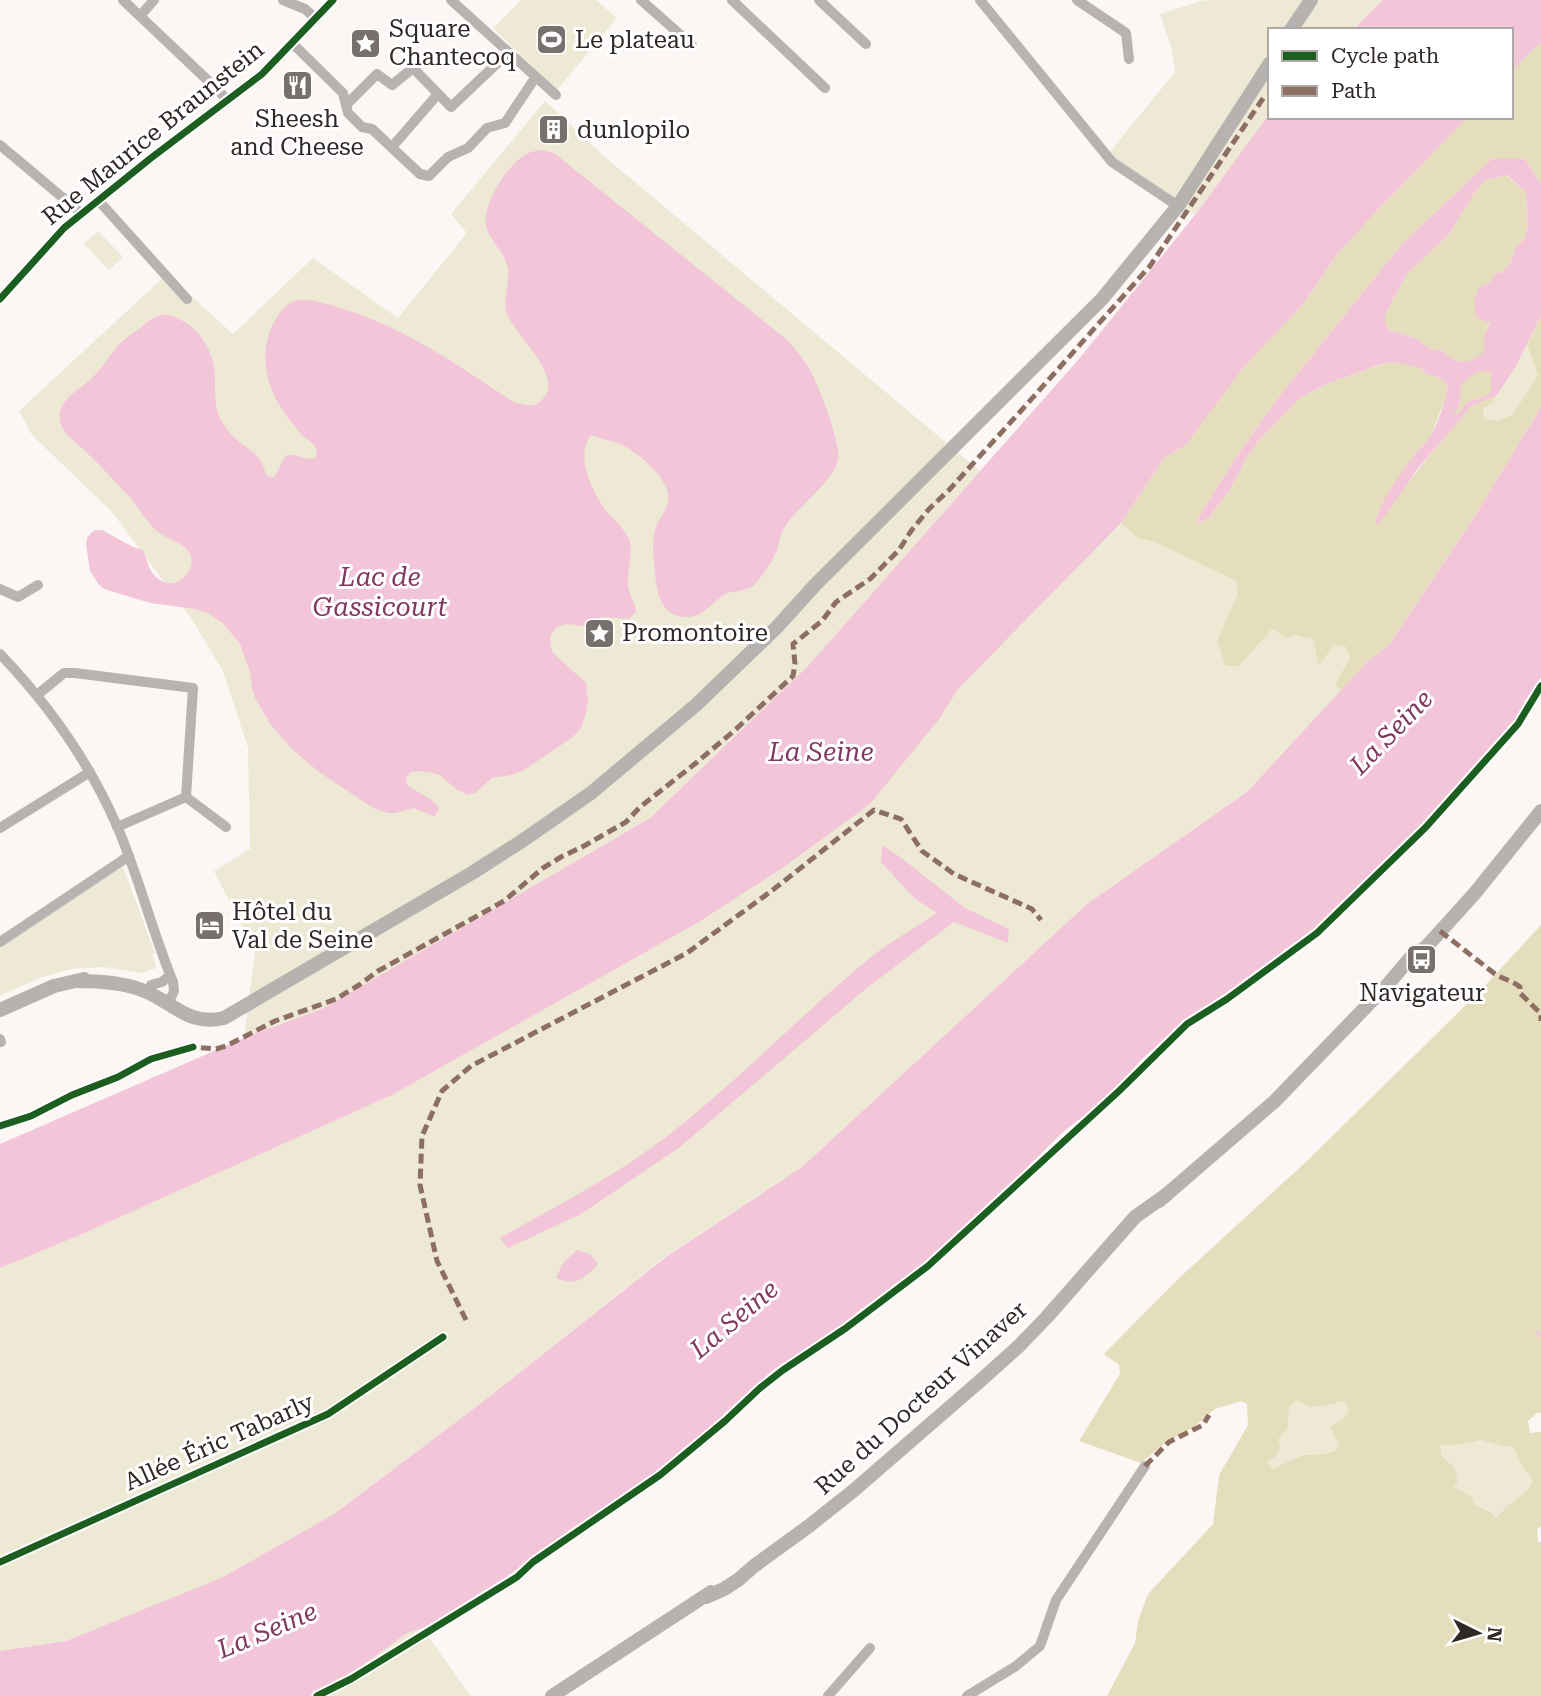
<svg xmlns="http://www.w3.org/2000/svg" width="1541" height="1696" font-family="'Roboto Serif',serif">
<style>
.green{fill:#ede9d4}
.forest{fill:#e4debc;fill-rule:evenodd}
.water{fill:#f2c5d9;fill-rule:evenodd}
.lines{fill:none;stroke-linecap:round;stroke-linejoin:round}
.stream{stroke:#f2c5d9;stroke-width:2.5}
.minor{stroke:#b6b3b0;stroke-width:10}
.secondary{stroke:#b5b2af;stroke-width:14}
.quiet{stroke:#8d6e63;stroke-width:5;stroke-dasharray:10 5;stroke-linecap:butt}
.cycleway-casing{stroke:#fff;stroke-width:11}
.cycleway{stroke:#1b5e20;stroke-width:7}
.labels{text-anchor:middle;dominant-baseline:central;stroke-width:6;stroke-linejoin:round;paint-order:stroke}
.poi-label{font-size:24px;fill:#302824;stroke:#fff;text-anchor:start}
.street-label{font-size:24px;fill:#302824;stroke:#fff}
.water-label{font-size:26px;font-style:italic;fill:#813960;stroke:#fff}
</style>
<rect width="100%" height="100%" fill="#fcf7f5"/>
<g class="green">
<polygon points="521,0 596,0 617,18 557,90 493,28"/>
<polygon points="1210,0 1383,0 1353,30 1270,30 1270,113 1195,215 1108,154 1175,72 1171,47 1160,14 1197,2"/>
<polygon points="545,101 606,158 980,471 808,666 650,818 324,1008 244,1038 255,952 214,871 250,849 248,748 223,671 191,618 112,512 32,435 19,411 167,274 233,334 313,258 398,318 467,233 451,214"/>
<polygon points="98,231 123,257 109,270 84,244"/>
<polygon points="1527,345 1538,375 1513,414 1498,421 1485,419 1483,408 1494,402 1501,387 1515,368"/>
<path d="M 1121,523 L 1136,537 L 1157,543 L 1238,581 L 1237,595 L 1217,641 L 1239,665 L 1271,629 L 1285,637 C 1305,632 1325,644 1345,646 L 1350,656 L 1335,684 L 1341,691 L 1247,792 L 1087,904 L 802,1167 L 665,1257 L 480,1404 L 334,1514 L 223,1577 L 66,1641 L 0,1651 L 0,1268 L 80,1235 L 392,1095 L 699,922 L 784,867 L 940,718 L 958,689 Z"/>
<polygon points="123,867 155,953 152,954 156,968 142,973 104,967 72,969 39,978 0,996 0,944"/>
<path d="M 1298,1400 C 1311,1414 1328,1404 1345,1400 L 1350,1412 L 1340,1421 L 1339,1445 L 1335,1451 L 1325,1454 L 1303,1455 L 1274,1470 L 1265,1462 L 1274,1458 L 1278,1440 L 1288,1428 L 1289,1407 Z"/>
<path d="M 1481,1440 L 1502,1446 L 1514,1447 L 1519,1461 L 1534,1481 L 1528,1491 L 1506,1507 L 1496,1518 L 1492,1513 L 1474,1504 L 1473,1498 L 1452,1486 L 1458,1483 L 1455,1468 L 1442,1458 L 1440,1445 C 1454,1447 1468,1443 1481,1440 Z"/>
<polygon points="422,1628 471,1696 310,1696 354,1672 407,1633"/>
</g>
<g class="forest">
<path d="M 1541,42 L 1541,184 L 1525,159 L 1492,159 L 1402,244 L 1277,399 L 1234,460 L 1199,517 L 1198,523 L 1209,518 L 1230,490 L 1247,457 L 1261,438 L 1301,397 L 1329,383 L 1380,365 L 1393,362 L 1418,367 L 1426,373 L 1441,379 L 1448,385 L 1445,400 L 1436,423 L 1429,440 L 1421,447 L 1402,490 L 1469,407 L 1462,408 L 1457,415 L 1452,417 C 1463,398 1461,384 1460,362 L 1448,357 L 1443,351 L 1430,349 L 1416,338 L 1389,330 L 1385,322 L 1385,315 L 1406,275 L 1449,234 L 1473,195 L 1485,180 L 1506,175 L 1526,192 L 1528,226 L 1524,239 L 1516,247 L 1511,262 L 1502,273 L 1497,272 L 1489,283 L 1490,322 L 1484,336 L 1484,352 L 1491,372 L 1491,392 L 1488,396 L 1472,400 L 1485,400 L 1496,396 L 1494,402 L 1483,408 L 1485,419 L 1498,421 L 1513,414 L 1538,375 L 1527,345 L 1541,316 L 1541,407 L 1478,511 L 1389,645 L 1368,661 L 1341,691 L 1335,684 L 1350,657 L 1345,646 L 1334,645 L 1319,665 L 1313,639 L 1295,635 L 1286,638 L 1272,629 L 1239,666 L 1226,666 L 1217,641 L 1237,595 L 1237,581 L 1157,543 L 1136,537 L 1121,523 L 1165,457 L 1186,445 L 1242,368 L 1304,303 L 1338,253 L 1378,210 L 1468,117 L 1511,117 L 1511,72 Z"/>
<path d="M 1541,925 L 1541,1413 L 1537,1413 L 1528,1421 L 1530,1433 L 1541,1432 L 1541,1526 L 1537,1529 L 1538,1542 L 1541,1542 L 1541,1696 L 1107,1696 L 1135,1643 L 1138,1621 L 1148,1594 L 1213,1524 L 1219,1475 L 1248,1425 L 1247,1404 L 1241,1401 L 1215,1409 L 1194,1427 L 1166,1442 L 1141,1463 L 1079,1441 L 1120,1374 L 1119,1365 L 1104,1354 L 1177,1280 L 1307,1161 L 1479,992 ZM 1298,1400 C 1311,1414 1328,1403 1345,1401 L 1349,1412 L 1340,1421 L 1330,1427 L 1339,1445 L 1335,1451 L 1325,1454 L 1303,1455 L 1273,1469 L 1266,1462 L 1274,1458 L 1280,1448 L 1278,1440 L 1288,1428 L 1289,1407 ZM 1481,1440 L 1502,1446 L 1514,1447 L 1519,1461 L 1533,1481 L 1527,1491 L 1506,1507 L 1496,1518 L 1492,1513 L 1474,1504 L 1473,1498 L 1453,1486 L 1458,1483 L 1455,1468 L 1442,1457 L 1440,1445 C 1454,1447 1468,1443 1481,1440 Z"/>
</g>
<g class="water">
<polygon points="1383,0 1541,0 1541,42 1511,72 1511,30 1353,30"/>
<polygon points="1270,113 1270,117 1468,117 1378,210 1338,253 1304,303 1242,369 1186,445 1165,457 1121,523 958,689 940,718 870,804 784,867 699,922 392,1095 80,1235 0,1268 0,1144 244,1038 324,1008 650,818 808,666 1079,359 1195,215"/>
<path d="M 542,150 L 554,153 L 786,339 C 795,348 802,357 809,368 C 818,384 841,442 838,459 C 833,484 795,507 783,530 C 780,536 779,543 777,550 C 773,560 762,577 754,585 C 745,593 733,589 724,595 C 710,604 703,618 684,617 C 656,614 656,584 654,562 C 653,552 652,541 655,531 C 657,521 666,512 668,502 C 673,480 637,452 620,444 C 615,441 610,441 605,440 C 598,438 596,435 590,436 C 575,458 593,493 607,512 C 614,520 623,527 628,537 C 635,553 626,570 628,586 C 629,596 636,603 636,612 L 629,619 L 602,617 L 599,618 L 596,625 C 582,630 574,622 563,625 C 549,628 548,643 553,653 L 586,683 L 588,701 L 586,713 L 581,728 L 573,737 L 524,770 L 512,775 L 492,778 L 475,793 L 468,795 L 456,789 L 440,775 L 433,773 L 418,771 L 411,772 L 406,778 L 406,783 L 408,786 L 432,800 L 439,808 L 436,815 L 433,816 L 414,808 L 395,813 L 388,813 L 373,808 L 319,772 L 292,749 L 271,725 L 255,698 L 252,688 L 250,672 L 240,644 L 223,623 L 209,614 L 195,609 L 150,603 L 104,589 L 99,585 L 90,571 L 86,544 L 87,538 L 92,532 L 96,530 L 102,530 L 133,547 L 143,550 C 147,558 147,566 153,574 C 174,598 200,569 189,552 C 182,542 167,539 158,532 C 147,523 140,510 131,499 C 116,482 100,465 83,449 C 75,442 62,433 60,421 C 57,403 73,393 85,384 C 100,373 107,358 119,344 C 125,338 133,333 140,328 C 147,322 154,316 163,315 C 170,314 177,318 183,321 C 198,329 209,346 213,362 C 217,378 213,394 217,410 C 221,423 231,436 242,444 C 247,448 254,452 258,457 C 263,463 264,470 267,476 L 274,478 L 284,458 L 287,455 C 298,453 305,461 315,458 C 317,453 318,453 316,448 C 313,443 308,440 304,437 C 295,427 285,415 278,403 C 263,375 260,344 277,317 C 280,311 286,305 292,302 C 305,297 321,302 334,306 C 403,326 453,362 512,401 C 523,405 533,409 542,400 C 565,377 517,337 508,316 C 501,300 510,286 508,269 C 506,252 490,243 486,226 C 482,204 510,159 531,152 C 535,151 538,151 542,150 Z"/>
<path d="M 1492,159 L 1525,159 L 1541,184 L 1541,316 L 1515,368 L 1496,396 L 1470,406 L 1459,421 L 1417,470 L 1381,522 L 1376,525 C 1374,508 1408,463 1419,449 C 1423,445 1427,442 1430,437 C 1439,421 1445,403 1448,385 L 1441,379 L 1426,373 L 1418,367 L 1392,362 L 1379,365 L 1329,383 L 1301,397 L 1261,438 L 1247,457 L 1230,490 L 1208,519 L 1197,523 L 1199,517 L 1234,460 L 1277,399 L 1402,244 ZM 1507,175 L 1526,192 L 1528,226 L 1524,239 L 1516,247 L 1511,262 L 1502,273 L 1497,272 L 1489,283 L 1479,287 L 1474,301 L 1476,317 L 1490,323 L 1484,336 L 1484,352 C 1469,364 1457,366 1443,351 L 1430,349 L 1416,338 L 1389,330 L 1385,322 L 1385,315 L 1406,275 L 1449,234 L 1473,195 L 1485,180 ZM 1478,371 L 1491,372 L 1491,392 C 1485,399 1477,397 1470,401 C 1463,405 1460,413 1453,416 L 1460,403 L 1461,384 Z"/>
<polygon points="1541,407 1541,677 1525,701 1516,723 1443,802 1343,906 1227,997 1186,1020 1141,1060 1108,1098 1064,1131 944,1249 854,1318 773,1370 694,1446 614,1503 531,1559 478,1598 435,1624 407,1633 354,1672 310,1696 0,1696 0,1651 66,1641 223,1577 334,1514 480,1404 666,1257 802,1167 1087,904 1247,792 1368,661 1389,645 1478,511"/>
<path d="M 882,845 L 900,857 L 965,908 L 1009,929 L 1008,943 L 954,922 L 868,987 L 680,1147 L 581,1214 L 508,1248 L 500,1238 C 562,1203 625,1171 680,1126 C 746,1073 805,1011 871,957 C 891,941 915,928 937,913 L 914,898 L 881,862 Z"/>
<path d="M 577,1250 L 590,1254 L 598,1264 C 585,1278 576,1287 556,1278 L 563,1263 Z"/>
</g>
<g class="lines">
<polyline class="stream" points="1536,1331 1541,1336"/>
<g class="minor">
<polyline points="123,0 220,92 227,101"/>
<polyline points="283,0 305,9 316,19"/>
<polyline points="451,0 556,95"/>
<polyline points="641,0 692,45"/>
<polyline points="732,0 825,88"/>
<polyline points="819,0 866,44"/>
<polyline points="980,0 1112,162 1178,206"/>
<polyline points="1077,0 1126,33 1129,59"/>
<polyline points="140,16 154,0"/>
<polyline points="292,43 343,93 348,113 362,127 372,129 420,174 429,176 448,157 468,148 487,128 505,123 535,78"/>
<polyline points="346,105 377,74 392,85 413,68 451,107 508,53"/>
<polyline points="0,145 81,213"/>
<polyline points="392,147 438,94"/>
<polyline points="98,200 187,299"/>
<polyline points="0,299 64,228 151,158 262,74 333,0"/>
<polyline points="0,589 18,597 38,585"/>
<path d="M 0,654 C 48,704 89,762 117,826 C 139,877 152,931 173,982 L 174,991 L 168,1004"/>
<polyline points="37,695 64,673 75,673 193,688 186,797 117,827"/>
<polyline points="186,797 226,827"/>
<polyline points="0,828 90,772"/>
<polyline points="0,942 129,856"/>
<polyline points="151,985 162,982 169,976"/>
<polyline points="0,1039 1,1042"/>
<polyline points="0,1562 328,1414 443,1337"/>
<polyline points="828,1696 870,1648"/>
<polyline points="967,1696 1016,1666 1040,1646 1056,1600 1145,1466"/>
</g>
<g class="secondary">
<polyline points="1291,30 1311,0"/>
<polyline points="1418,956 1475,893 1541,811"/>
<path d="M 76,981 C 98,981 121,982 142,990 C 172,1001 188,1027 224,1018 L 472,873 L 522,841 L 591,793 L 696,705 L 777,627 L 816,584 L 1102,299 L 1178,206 L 1270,63"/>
<polyline points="0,1010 54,986 84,979"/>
<polyline points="1159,1201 1275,1101 1389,983 1411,957 1423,949"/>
<polyline points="706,1597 724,1589 738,1580 754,1566 809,1526 853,1491 980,1381 1019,1346 1046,1318 1135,1217 1166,1195"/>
<polyline points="552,1696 711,1592"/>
</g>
<g class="quiet">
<path d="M 1440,931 L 1495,974 C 1503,979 1513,981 1520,987 L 1520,993 L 1541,1014 L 1541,1021"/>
<polyline points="186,1048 193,1047 216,1049 226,1046 275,1021 336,999 359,985 378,971 504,901 543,868 561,857 584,846 626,822 640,807 696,763 735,730 793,676 795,664 793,644 822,621 836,602 870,579 899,550 911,531 929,509 949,490 1019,413 1150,266 1264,97"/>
<polyline points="466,1320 437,1261 420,1185 422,1136 442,1091 471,1066 687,953 774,889 874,810 901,819 922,851 954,874 1032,909 1041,920"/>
<polyline points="1145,1466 1169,1442 1203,1425 1209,1415"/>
</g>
<defs>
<g id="cycleway">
<polyline points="0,299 64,228 151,158 262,74 333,0"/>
<polyline points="0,1126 31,1116 72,1095 118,1077 151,1059 193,1047"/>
<polyline points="0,1562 328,1414 443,1337"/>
<polyline points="317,1696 351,1679 517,1577 533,1562 660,1475 725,1421 760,1388 783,1370 846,1328 928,1266 1119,1091 1187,1024 1227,999 1317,933 1426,827 1518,724 1541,686"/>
</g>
</defs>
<use href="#cycleway" class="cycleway-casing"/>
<use href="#cycleway" class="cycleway"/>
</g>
<defs>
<symbol id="stadium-square" viewBox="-11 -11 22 22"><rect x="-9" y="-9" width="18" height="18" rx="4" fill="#77706d" stroke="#fff"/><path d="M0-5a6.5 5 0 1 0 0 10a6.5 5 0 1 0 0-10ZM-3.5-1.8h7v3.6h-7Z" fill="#fff"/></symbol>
<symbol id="sight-square" viewBox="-11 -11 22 22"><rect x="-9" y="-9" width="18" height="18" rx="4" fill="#77706d" stroke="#fff"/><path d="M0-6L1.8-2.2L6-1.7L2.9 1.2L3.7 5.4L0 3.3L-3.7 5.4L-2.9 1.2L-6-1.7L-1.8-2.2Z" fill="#fff"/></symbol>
<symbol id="restaurant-square" viewBox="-11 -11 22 22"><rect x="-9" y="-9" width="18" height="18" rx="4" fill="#77706d" stroke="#fff"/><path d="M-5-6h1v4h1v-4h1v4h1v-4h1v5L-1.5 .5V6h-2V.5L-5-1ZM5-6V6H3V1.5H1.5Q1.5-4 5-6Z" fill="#fff"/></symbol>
<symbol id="building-square" viewBox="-11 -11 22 22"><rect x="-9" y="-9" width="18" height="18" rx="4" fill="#77706d" stroke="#fff"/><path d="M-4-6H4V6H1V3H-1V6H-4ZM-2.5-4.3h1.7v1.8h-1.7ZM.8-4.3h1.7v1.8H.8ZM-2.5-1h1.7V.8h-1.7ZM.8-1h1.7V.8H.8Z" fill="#fff"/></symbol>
<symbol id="hotel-square" viewBox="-11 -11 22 22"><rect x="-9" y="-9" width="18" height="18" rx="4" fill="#77706d" stroke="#fff"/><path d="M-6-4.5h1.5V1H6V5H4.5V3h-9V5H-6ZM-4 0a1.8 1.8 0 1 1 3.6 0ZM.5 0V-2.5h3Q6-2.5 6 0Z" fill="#fff"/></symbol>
<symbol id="bus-square" viewBox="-11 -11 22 22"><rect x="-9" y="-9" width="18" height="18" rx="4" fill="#77706d" stroke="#fff"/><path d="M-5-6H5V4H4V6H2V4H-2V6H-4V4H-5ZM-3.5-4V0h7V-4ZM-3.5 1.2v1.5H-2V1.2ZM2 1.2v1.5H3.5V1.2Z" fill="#fff"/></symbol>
</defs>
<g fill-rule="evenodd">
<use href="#stadium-square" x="534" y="22" width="35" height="35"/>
<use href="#sight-square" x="348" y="26" width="35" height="35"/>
<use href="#restaurant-square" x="280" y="68" width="35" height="35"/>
<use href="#building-square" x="536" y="112" width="35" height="35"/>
<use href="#sight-square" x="582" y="616" width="35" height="35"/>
<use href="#hotel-square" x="192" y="908" width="35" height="35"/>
<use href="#bus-square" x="1404" y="942" width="35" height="35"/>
</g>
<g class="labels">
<g class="poi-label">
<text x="389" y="29">Square<tspan x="389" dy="28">Chantecoq</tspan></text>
<text x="575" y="40">Le plateau</text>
<text x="297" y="119" text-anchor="middle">Sheesh<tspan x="297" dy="28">and Cheese</tspan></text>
<text x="577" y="130">dunlopilo</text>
<text x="622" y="633">Promontoire</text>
<text x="232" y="912">Hôtel du<tspan x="232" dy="28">Val de Seine</tspan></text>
<text x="1422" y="993" text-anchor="middle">Navigateur</text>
</g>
<g class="street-label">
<text transform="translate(153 133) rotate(-39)">Rue Maurice Braunstein</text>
<text transform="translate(921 1398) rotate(-42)">Rue du Docteur Vinaver</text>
<text transform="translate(219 1442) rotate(-24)">Allée Éric Tabarly</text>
</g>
<g class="water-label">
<text x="380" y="577">Lac de<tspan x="380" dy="30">Gassicourt</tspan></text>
<text transform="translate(1391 732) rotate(-46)">La Seine</text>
<text x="821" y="752">La Seine</text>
<text transform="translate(734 1319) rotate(-40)">La Seine</text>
<text transform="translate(267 1630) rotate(-23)">La Seine</text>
</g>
</g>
<rect x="1268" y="28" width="245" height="91" fill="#ffffff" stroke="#aca9a7" stroke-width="2"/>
<rect x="1282" y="51" width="35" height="10" fill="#1b5e20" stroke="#aca9a7" stroke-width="2"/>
<text x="1331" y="63" font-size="21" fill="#302824">Cycle path</text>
<rect x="1282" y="86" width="35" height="10" fill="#8d6e63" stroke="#aca9a7" stroke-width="2"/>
<text x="1331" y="98" font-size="21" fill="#302824">Path</text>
<g transform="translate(1478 1633) rotate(95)" stroke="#ffffff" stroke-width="5" paint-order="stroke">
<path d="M0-5L12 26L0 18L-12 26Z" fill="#302824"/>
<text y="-10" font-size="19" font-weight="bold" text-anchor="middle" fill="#302824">N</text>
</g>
</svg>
